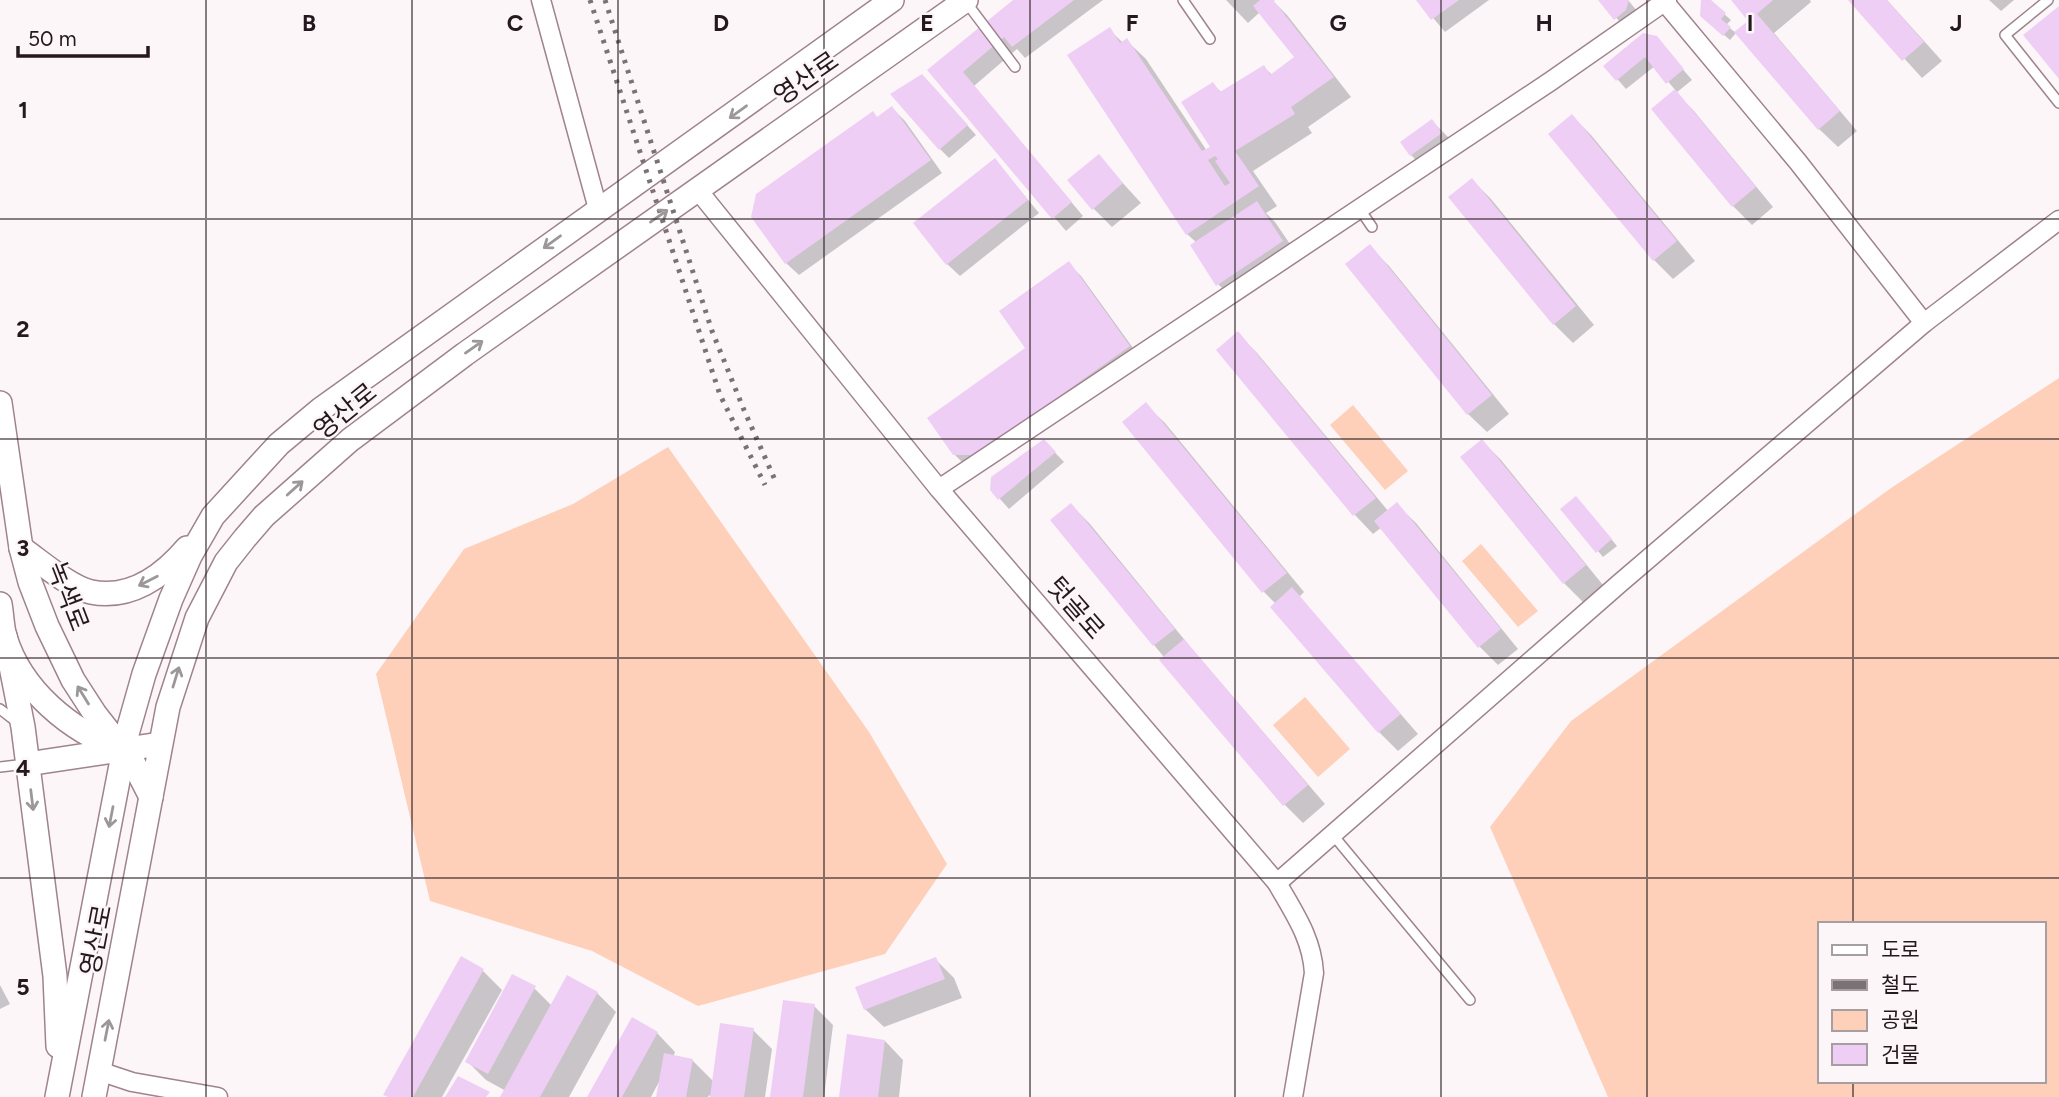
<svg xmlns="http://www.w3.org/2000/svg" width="2059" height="1097" font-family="Figtree,'Noto Sans KR',sans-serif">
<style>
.green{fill:#fed0b9;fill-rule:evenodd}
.shadow{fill:#0003}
.building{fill:#efcef6;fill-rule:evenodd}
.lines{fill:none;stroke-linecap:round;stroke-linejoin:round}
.lane-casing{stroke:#9f838f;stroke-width:12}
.street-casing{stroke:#9f838f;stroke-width:21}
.secondary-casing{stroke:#9f838f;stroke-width:26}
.lane{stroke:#fff;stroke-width:9}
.street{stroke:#fff;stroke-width:18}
.secondary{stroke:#fff;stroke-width:23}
.rail{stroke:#7b7276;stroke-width:5;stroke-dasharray:3.5 7;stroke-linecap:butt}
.oneway{stroke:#9c989a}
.grid{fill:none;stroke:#24191e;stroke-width:2;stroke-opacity:0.55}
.labels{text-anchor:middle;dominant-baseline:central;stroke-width:5;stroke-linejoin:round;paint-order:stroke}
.street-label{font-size:26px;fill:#24191e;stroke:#fcf6f9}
.grid-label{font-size:23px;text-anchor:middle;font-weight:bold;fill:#24191e;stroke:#fcf6f9;stroke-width:5;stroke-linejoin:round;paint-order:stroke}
</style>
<rect width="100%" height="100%" fill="#fcf6f9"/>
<g class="green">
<path d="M 2059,378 L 2059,1097 L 1608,1097 L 1490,827 L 1571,721 L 1891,488 ZM 1819,924 L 2043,924 L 2043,1081 L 1819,1081 Z"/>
<polygon points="1353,405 1408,471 1385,490 1330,425"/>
<polygon points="668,447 869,732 947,864 885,954 698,1006 592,951 430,901 376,674 464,549 573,504"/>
<polygon points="1481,544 1538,611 1518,627 1462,561"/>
<polygon points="1305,697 1350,749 1318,777 1273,725"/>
</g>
<g class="shadow">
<polygon points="1016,0 1103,0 1025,58 1017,49 974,86 1083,216 1066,231 929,71"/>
<polygon points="1226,0 1275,0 1273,1 1287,15 1351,97 1308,127 1312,133 1253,171 1277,206 1266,213 1275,222 1301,260 1237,303 1218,284 1197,243 1187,234 1110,30 1123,43 1127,41 1146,59 1207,151 1212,147 1213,84 1222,93 1264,67 1272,75 1297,58 1260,12 1248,23"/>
<polygon points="1418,0 1489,0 1445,32"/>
<polygon points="1601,0 1628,0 1637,11 1625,28"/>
<polygon points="1704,0 1708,0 1731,20 1726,25 1736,33 1730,40 1709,22"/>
<polygon points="1733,0 1810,0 1811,2 1774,33 1857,131 1838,147 1819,129 1751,21"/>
<polygon points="1851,0 1887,0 1942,61 1922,78"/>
<polygon points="1989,0 2014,0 2001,11"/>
<polygon points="1644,35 1656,38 1692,80 1676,93 1693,110 1773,207 1752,225 1733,206 1653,109 1676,91 1655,66 1626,89 1606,66"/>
<polygon points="931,85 976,135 949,158 940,149"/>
<polygon points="892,108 905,121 942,173 799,275 786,263 877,118"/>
<polygon points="1572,116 1591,135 1695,261 1673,279 1654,260 1550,134"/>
<polygon points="1432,121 1451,140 1459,153 1430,174 1411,155"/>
<polygon points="1099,157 1141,203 1112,227 1093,208"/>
<polygon points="995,160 1039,213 960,276 947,264"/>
<polygon points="1472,180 1491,199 1594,325 1573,343 1554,324"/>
<polygon points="1370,247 1389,266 1509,414 1487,432 1468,414"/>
<polygon points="1069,264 1081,276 1141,359 991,467 967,467 954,454 1028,348"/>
<polygon points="1238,334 1257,353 1389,512 1397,505 1416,523 1518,649 1498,665 1479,646 1382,527 1373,534 1355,515 1218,350"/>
<polygon points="1146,405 1165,423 1304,592 1299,597 1418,734 1398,751 1379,732 1272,607 1276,604 1264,592"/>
<polygon points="1044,441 1064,462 1009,509 992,490"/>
<polygon points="1482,441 1501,460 1603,585 1583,602 1564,583"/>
<polygon points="1582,504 1617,546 1603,557 1598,551"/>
<polygon points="1071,505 1090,524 1192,649 1325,804 1303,823 1284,804 1052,520"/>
<polygon points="461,959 483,971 502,990 442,1097 388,1097"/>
<polygon points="935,959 954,978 962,998 884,1027 865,1009"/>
<polygon points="0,985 10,1004 0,1009"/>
<polygon points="534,988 552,1006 597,993 616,1012 569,1097 502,1097 506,1091 486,1080 467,1061"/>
<polygon points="814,1006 833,1025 824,1097 772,1097"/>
<polygon points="753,1030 772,1049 765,1097 711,1097 709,1095 708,1097 657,1097 660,1080 651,1097 589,1097 657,1033 675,1052 673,1057 692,1060 714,1082"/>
<polygon points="885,1041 903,1060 899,1097 840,1097"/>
</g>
<g class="building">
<polygon points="1013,0 1074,0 1012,47 1004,37 963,72 1072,202 1052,219 927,70"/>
<path d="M 1260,0 L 1273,0 L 1334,77 L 1291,107 L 1295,114 L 1235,151 L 1259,186 L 1186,235 L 1067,55 L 1110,27 L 1120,43 L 1127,38 L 1202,151 L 1210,147 L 1181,102 L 1213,82 L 1220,92 L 1264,65 L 1270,75 L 1294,57 L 1253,6 ZM 1215,156 L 1218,159 L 1215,161 L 1230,183 L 1225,186 L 1208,160 Z"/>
<polygon points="1416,0 1459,0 1431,20"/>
<polygon points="1598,0 1629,0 1626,10 1614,20"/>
<polygon points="1701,0 1711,0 1726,13 1721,19 1731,27 1723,36 1700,16"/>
<polygon points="1731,0 1773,0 1757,14 1840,111 1818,130 1734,32 1748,21"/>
<polygon points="1848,0 1887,0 1924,42 1902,61"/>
<polygon points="2059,6 2059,79 2023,35"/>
<polygon points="1643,33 1657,36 1684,69 1666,84 1645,57 1616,81 1603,66"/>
<polygon points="922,74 968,125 939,150 890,94"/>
<polygon points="1675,89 1756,187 1732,207 1651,109"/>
<polygon points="892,106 931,160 785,264 751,217 756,194 873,111 877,117"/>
<polygon points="1572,114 1677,241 1653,261 1548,134"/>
<polygon points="1432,119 1442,133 1410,156 1400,142"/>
<polygon points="1099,154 1123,183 1092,210 1067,180"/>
<polygon points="995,158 1028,200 946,265 913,223"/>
<polygon points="1472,178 1576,306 1553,325 1448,197"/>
<polygon points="1257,201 1283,241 1216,286 1190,245"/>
<polygon points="1370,244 1492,395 1467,415 1345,264"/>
<polygon points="1069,261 1130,346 977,455 953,455 927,418 1025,348 999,311"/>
<polygon points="1238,331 1376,498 1353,516 1216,350"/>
<polygon points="1146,402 1287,573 1262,593 1122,422"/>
<polygon points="1044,439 1056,452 998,500 990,490 991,477"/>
<polygon points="1482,439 1586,565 1563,584 1460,457"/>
<polygon points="1576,496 1612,539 1596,553 1560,509"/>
<polygon points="1397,502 1501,629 1478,648 1374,521"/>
<polygon points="1071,503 1175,629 1153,646 1050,520"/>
<polygon points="1292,587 1401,714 1378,733 1270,607"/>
<polygon points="1184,639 1308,785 1283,806 1159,660"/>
<polygon points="461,956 484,969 413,1097 388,1097 383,1095"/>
<polygon points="936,957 945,979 864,1010 855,987"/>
<polygon points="512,974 536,986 488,1074 465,1062"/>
<polygon points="567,975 598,992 540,1097 500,1097"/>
<polygon points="783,1000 815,1004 803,1097 770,1097"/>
<polygon points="632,1017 658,1032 622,1097 587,1097"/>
<polygon points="720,1023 754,1028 744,1097 710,1097"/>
<polygon points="847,1034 885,1040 878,1097 839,1097"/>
<polygon points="664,1053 693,1059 686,1097 656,1097"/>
<polygon points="458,1076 490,1092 486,1097 445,1097"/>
</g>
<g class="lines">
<defs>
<g id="lane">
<polyline points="1183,0 1210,39"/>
<polyline points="2048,0 2005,35 2059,103"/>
<polyline points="966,2 1015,67"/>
<polyline points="1359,208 1372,227"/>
<polyline points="0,709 18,723"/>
<polyline points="0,767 26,764"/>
<polyline points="1333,835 1470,1000"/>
</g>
<g id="street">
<polyline points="541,0 598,209"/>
<polyline points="1663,0 1798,162 1924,323"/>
<path d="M 697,189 L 939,489 L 1277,883 C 1294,913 1312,938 1314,973 L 1293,1097"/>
<polyline points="939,489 1551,81 1667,0"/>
<polyline points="1277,883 1620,583 1924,323 2059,220"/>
<polyline points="99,1071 132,1082 218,1097"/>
</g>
<g id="secondary">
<polyline points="0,403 21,548 30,582 47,626 73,680 95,714 134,764 151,797"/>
<path d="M 21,548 C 40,561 69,587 91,592 C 130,600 163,576 187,548"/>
<path d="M 0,604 C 2,615 2,627 5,637 C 21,690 70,731 121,749"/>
<polyline points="5,636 23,727 55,976 58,1046"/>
<polyline points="27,764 160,744"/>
<polyline points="57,1097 127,734 144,674 171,599 190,556 213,516 279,444 321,409 892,0"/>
<polyline points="94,1097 168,707 197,618 226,562 245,538 264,516 350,440 465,354 966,0"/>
</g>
</defs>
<use href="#lane" class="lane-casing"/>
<use href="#street" class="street-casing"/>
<use href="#secondary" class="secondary-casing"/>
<use href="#lane" class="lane"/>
<use href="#street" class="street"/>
<use href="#secondary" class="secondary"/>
<g class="rail">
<polyline points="590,0 720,395 765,485"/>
<polyline points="605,0 712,331 744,410 775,480"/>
</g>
</g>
<defs><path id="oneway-shaft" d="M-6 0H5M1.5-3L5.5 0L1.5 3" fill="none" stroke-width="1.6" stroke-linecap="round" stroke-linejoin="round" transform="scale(1.75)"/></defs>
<g class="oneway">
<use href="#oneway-shaft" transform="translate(738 112) rotate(144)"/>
<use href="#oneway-shaft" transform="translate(659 216) rotate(-35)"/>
<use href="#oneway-shaft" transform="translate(552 242) rotate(144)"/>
<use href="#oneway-shaft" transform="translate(474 347) rotate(-35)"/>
<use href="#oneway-shaft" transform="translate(295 488) rotate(-42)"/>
<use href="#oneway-shaft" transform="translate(148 581) rotate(153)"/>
<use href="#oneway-shaft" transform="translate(176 677) rotate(-73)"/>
<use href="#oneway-shaft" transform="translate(83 695) rotate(-122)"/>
<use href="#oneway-shaft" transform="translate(32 800) rotate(83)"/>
<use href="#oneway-shaft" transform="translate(111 817) rotate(101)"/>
<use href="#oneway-shaft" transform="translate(107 1030) rotate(-79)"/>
</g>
<path class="grid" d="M 206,0 L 206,1097M 412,0 L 412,1097M 618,0 L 618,1097M 824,0 L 824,1097M 1030,0 L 1030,1097M 1235,0 L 1235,1097M 1441,0 L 1441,1097M 1647,0 L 1647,1097M 1853,0 L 1853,924M 0,219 L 2059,219M 0,439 L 2059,439M 0,658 L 2059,658M 0,878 L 2059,878M 1853,1081 L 1853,1097"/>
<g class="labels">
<g class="street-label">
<text transform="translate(806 78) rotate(-35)">영산로</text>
<text transform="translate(345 411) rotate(-39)">영산로</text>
<text transform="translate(68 596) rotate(69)">녹색로</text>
<text transform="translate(1076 608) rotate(49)">텃골로</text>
<text transform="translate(96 940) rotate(-79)">영산로</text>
</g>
</g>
<g class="grid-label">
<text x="309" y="31">B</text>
<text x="515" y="31">C</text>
<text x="721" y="31">D</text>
<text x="927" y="31">E</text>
<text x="1132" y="31">F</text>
<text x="1338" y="31">G</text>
<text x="1544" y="31">H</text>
<text x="1750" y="31">I</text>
<text x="1956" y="31">J</text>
<text x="23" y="118">1</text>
<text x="23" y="337">2</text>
<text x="23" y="556">3</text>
<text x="23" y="776">4</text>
<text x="23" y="995">5</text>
</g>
<rect x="1818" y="922" width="228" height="161" fill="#fcf6f9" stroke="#a69ea1" stroke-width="2"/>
<rect x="1832" y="945" width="35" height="10" fill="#ffffff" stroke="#a69ea1" stroke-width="2"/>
<text x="1881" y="957" font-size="21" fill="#24191e">도로</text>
<rect x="1832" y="980" width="35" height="10" fill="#7b7276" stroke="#a69ea1" stroke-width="2"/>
<text x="1881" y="992" font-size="21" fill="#24191e">철도</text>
<rect x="1832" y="1010" width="35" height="21" fill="#fed0b9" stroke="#a69ea1" stroke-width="2"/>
<text x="1881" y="1027" font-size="21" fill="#24191e">공원</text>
<rect x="1832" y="1044" width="35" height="21" fill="#efcef6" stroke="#a69ea1" stroke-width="2"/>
<text x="1881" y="1062" font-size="21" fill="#24191e">건물</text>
<path d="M18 46v10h130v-10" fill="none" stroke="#24191e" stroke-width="3.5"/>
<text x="28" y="46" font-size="21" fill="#24191e" stroke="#fcf6f9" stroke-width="5" paint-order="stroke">50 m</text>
</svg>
